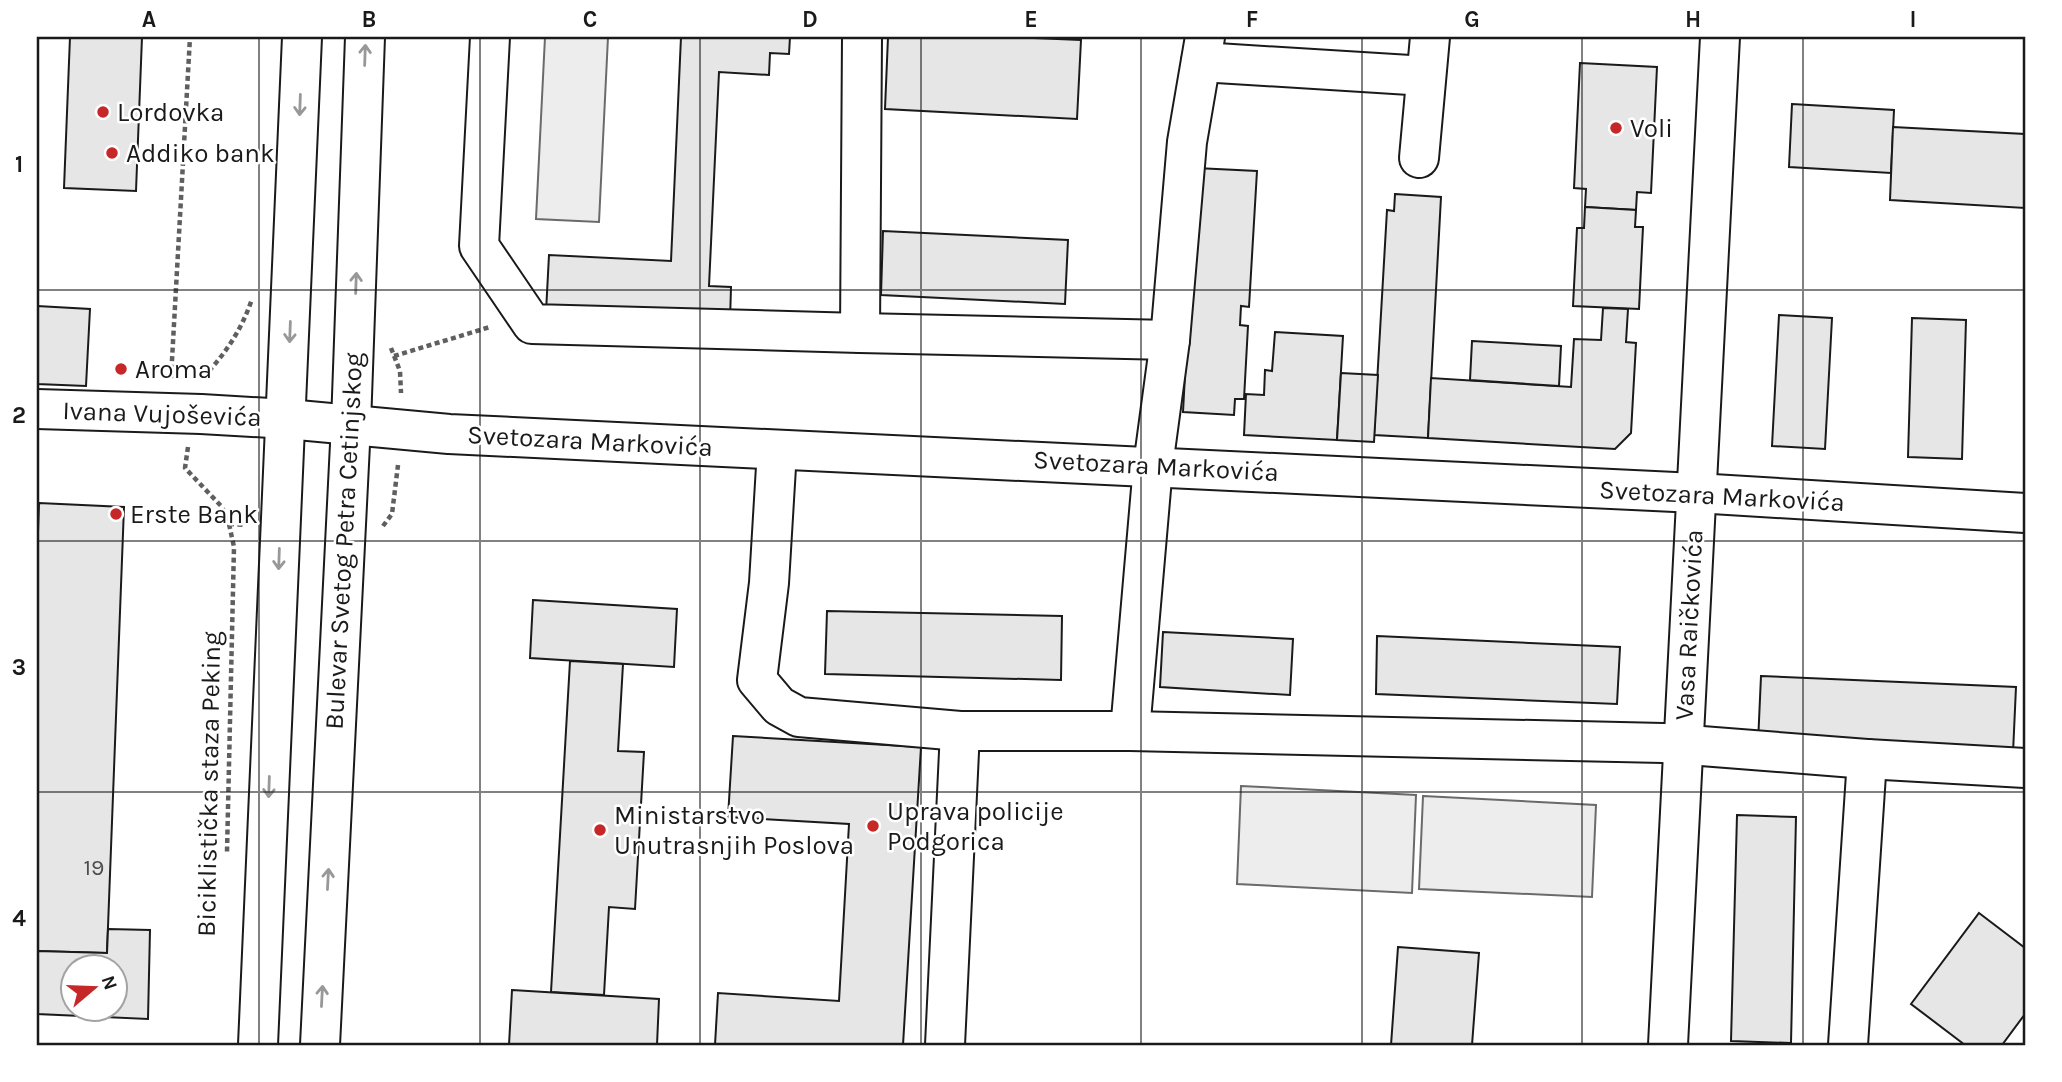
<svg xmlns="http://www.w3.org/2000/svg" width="2062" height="1082" font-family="Karla,sans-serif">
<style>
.built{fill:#ededed;stroke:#6a6a6a;stroke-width:2}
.building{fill:#e6e6e6;stroke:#1a1a1a;stroke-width:2;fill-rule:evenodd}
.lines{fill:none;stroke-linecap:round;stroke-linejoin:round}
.minor-casing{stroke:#1a1a1a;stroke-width:42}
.major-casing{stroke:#1a1a1a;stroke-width:42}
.path{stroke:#5f5f5f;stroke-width:4.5;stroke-dasharray:5 3.5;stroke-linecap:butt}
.minor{stroke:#fff;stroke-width:38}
.major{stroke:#fff;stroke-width:38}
.oneway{stroke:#989898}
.grid{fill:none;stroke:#1a1a1a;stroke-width:2;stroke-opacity:0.55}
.poi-dot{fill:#c62828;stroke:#fff;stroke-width:2.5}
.labels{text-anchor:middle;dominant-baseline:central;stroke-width:5;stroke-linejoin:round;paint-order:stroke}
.number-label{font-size:23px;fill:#4d4d4d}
.poi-label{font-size:26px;fill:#1a1a1a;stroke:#fff;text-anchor:start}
.street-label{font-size:26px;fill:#1a1a1a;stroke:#fff}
.neatline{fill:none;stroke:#1a1a1a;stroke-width:2.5}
.grid-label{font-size:23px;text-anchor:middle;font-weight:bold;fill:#1a1a1a}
</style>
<rect width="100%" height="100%" fill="#fff"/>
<g class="built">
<polygon points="545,37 608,37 599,222 536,219"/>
<polygon points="1241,786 1416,795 1412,893 1237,884"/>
<polygon points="1423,796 1596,805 1592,897 1419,889"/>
</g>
<g class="building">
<polygon points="70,37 142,37 136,191 64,188"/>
<polygon points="681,37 790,37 789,54 770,53 769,75 719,72 709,286 731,287 730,321 546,312 549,255 671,261"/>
<polygon points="888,37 1008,37 1081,40 1077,119 885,109"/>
<polygon points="1580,63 1657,67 1651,193 1637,192 1636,210 1585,207 1586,189 1574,188"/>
<polygon points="1792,104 1894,110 1891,173 1789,167"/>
<polygon points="1893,127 2025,134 2025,208 1890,200"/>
<polygon points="1196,168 1257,171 1249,307 1241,306 1240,325 1248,326 1244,399 1235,399 1234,415 1183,412"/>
<polygon points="1395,194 1441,197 1428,438 1374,435 1387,210 1394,211"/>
<polygon points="1585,207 1636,210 1635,227 1643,227 1639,309 1573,306 1577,228 1584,228"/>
<polygon points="883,231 1068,240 1065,304 881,295"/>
<polygon points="37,306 90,309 86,386 37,384"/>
<polygon points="1603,308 1628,309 1626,342 1636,343 1631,433 1615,449 1428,438 1431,378 1571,387 1574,339 1601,340"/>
<polygon points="1779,315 1832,318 1825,449 1772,446"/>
<polygon points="1912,318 1966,320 1962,459 1908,457"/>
<polygon points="1275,332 1343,336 1337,440 1244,435 1246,394 1264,395 1265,370 1272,371"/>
<polygon points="1472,341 1561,346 1559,386 1470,380"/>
<polygon points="1341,373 1378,375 1374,442 1337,440"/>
<polygon points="39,503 124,507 107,953 37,951 37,560"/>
<polygon points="533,600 677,609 674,667 530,658"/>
<polygon points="827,611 1062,616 1061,680 825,674"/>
<polygon points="1163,632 1293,639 1290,695 1160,687"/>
<polygon points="1377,636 1620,647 1617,704 1376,694"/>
<polygon points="570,661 623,664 618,751 644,752 635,909 609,907 604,995 551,992"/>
<polygon points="1761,676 2016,687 2013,753 1758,743"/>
<polygon points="733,736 921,747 903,1045 715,1045 718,993 839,1001 849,824 728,817"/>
<polygon points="1737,815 1796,817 1791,1043 1731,1041"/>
<polygon points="1979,913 2025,948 2025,1014 2002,1045 1965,1045 1911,1004"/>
<path d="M 108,929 L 150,930 L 148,1019 L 37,1014 L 37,951 L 107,953 ZM 74,967 L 116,967 L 116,1009 L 74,1009 Z"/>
<polygon points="1398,947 1479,953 1472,1045 1391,1045"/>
<polygon points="512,990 659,999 657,1045 509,1045"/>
</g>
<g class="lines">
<defs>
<g id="minor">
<polyline points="490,37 479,246 532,324 860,333 1170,340"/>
<polyline points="1201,62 1426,76"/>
<polyline points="1419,158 1430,37"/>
<polyline points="860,333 862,37"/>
<polyline points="37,409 201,414 287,419 449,434 1696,493 2025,513"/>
<polyline points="777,450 769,583 757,680 779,706 799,717 960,731 1130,731 1663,743 1867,759 2025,768"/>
<polyline points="1130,731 1153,466 1170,340 1187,142 1205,37"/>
<polyline points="945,1045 960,731"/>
<polyline points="1668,1045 1720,37"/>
<polyline points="1848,1045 1867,759"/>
</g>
<g id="major">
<polyline points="258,1045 302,37"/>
<polyline points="320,1045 351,424 365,37"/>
</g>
</defs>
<use href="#minor" class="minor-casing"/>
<use href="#major" class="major-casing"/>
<g class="path">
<polyline points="391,348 400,371 401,393"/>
<polyline points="394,356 490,327"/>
<path d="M 203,377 C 225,355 242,329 252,299"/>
<polyline points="171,378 190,37"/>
<polyline points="188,447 185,468 222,507 229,524 234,547 227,852"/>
<polyline points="229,524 246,525"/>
<polyline points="383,526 392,514 398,465"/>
</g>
<use href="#minor" class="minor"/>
<use href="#major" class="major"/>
</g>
<defs><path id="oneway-shaft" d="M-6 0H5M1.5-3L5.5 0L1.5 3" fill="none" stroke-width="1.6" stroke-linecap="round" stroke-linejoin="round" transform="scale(1.75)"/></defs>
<g class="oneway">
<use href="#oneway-shaft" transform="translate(365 55) rotate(-88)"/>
<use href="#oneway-shaft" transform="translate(300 105) rotate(92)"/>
<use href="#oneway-shaft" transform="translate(356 283) rotate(-88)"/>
<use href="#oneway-shaft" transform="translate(290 332) rotate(92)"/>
<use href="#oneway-shaft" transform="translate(279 559) rotate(92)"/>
<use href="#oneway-shaft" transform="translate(269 787) rotate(92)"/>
<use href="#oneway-shaft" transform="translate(328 879) rotate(-87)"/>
<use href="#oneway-shaft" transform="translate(322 996) rotate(-87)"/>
</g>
<path class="grid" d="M 259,37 L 259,1045M 480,37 L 480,1045M 700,37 L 700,1045M 921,37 L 921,1045M 1141,37 L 1141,1045M 1362,37 L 1362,1045M 1582,37 L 1582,1045M 1803,37 L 1803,1045M 37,290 L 2025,290M 37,541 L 2025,541M 37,792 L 2025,792"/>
<g class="poi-dot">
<circle cx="103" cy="112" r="7"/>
<circle cx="1616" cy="128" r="7"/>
<circle cx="112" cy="153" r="7"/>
<circle cx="121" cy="369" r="7"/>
<circle cx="116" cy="514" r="7"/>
<circle cx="873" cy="826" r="7"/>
<circle cx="600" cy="830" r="7"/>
</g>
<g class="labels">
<g class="number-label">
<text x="94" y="867">19</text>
</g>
<g class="poi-label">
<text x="117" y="112">Lordovka</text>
<text x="1630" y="128">Voli</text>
<text x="126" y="153">Addiko bank</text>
<text x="135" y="369">Aroma</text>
<text x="130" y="514">Erste Bank</text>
<text x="887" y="811">Uprava policije<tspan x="887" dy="30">Podgorica</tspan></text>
<text x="614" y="815">Ministarstvo<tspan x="614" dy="30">Unutrasnjih Poslova</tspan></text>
</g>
<g class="street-label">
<text transform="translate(162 414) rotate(2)">Ivana Vujoševića</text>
<text transform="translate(590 441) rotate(3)">Svetozara Markovića</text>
<text transform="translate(1156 466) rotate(3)">Svetozara Markovića</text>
<text transform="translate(1722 496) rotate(3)">Svetozara Markovića</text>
<text transform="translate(344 541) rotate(-87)">Bulevar Svetog Petra Cetinjskog</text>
<text transform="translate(1689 625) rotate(-87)">Vasa Raičkovića</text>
<text transform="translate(209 784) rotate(-89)">Biciklistička staza Peking</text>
</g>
</g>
<rect width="2062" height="1082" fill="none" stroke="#ffffff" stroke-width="77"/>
<g transform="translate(94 988) rotate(71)"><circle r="33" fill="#ffffff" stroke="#a3a3a3" stroke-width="2"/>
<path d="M0-5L12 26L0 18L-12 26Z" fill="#c62828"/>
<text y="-10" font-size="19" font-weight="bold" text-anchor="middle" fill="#1a1a1a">N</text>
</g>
<rect x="38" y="38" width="1986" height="1006" class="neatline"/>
<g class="grid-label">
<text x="149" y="27">A</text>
<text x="369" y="27">B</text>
<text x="590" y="27">C</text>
<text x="810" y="27">D</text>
<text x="1031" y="27">E</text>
<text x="1252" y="27">F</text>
<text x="1472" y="27">G</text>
<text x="1693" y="27">H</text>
<text x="1913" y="27">I</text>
<text x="19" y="172">1</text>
<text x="19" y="423">2</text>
<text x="19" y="675">3</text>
<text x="19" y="926">4</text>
</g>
</svg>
